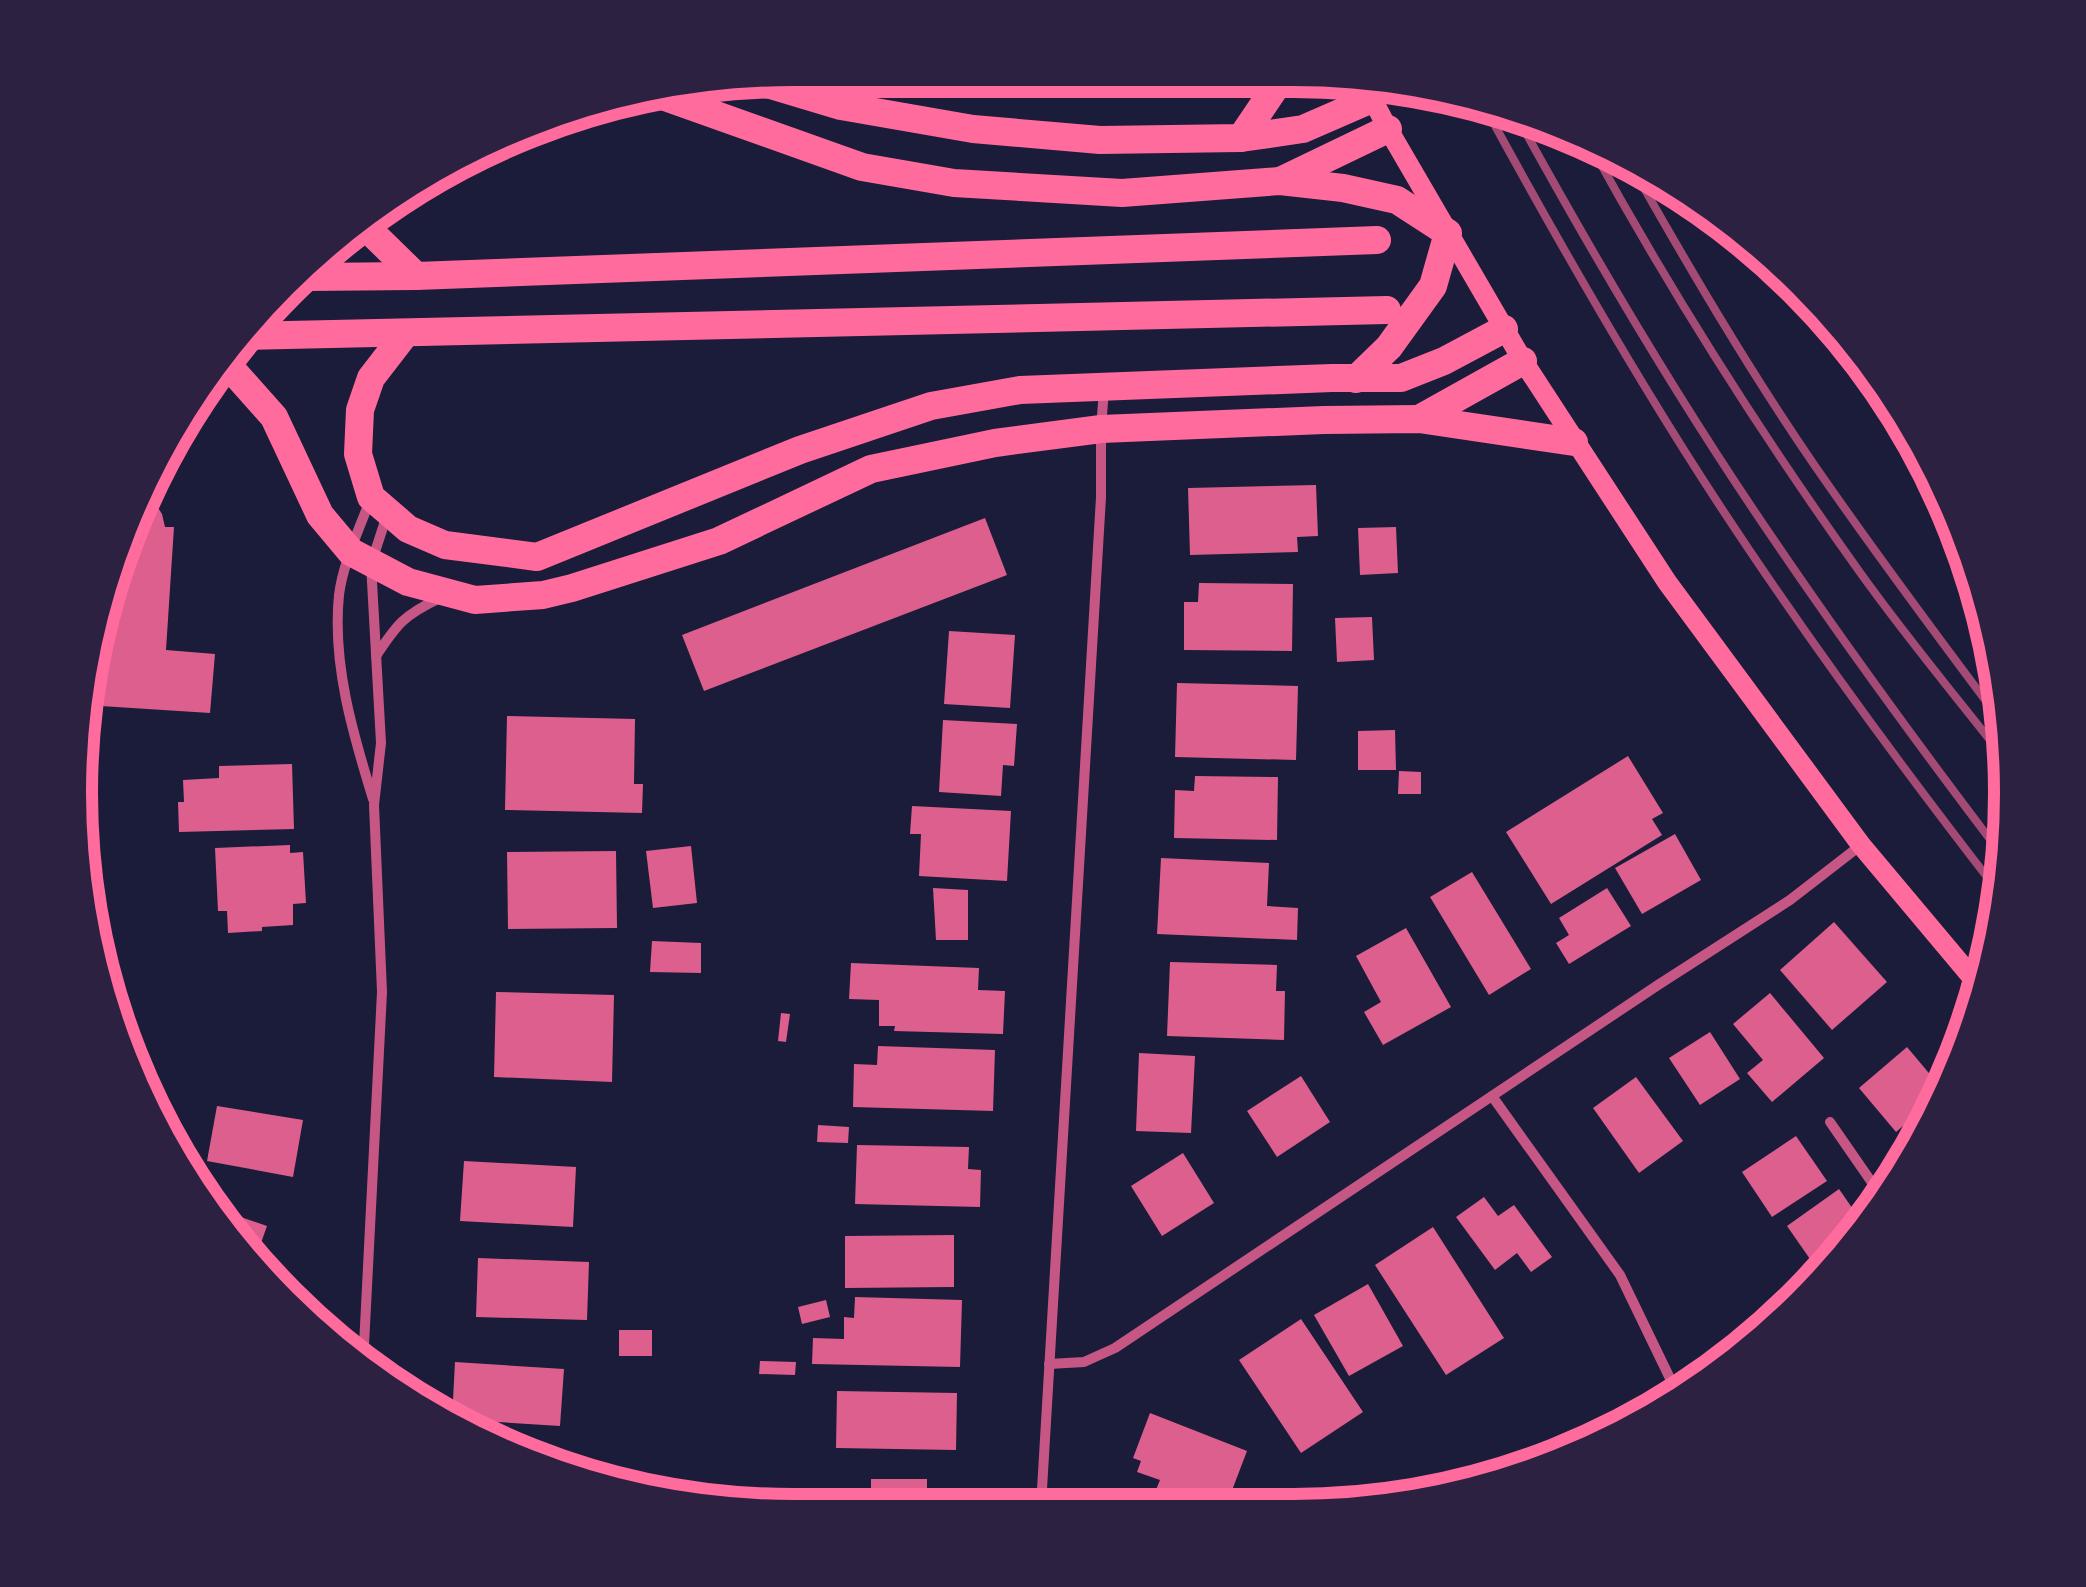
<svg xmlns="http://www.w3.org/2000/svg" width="2086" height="1587" font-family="'Exo 2',sans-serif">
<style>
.building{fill:#dd5f8e}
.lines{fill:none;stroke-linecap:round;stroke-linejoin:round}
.minor{stroke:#c65784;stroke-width:10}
.secondary{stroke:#ff6b9d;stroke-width:20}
.trunk{stroke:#ff6b9d;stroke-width:28}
.rail{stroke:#a44b75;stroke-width:8}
.rim{fill:none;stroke:#ff6b9d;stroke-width:12}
</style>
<rect width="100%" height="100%" fill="#1b1b3a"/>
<g class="building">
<polygon points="1316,485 1318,536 1297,537 1298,552 1190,555 1188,488"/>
<polygon points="143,493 152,498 162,514 165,527 174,527 166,650 215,654 210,713 85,705 89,653"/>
<polygon points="985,518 1007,575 704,691 682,635"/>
<polygon points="1396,527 1398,573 1360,575 1358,528"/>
<polygon points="1199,583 1293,584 1292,651 1184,650 1184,602 1198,602"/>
<polygon points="1372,617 1374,660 1337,662 1335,618"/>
<polygon points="949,631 1015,635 1010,708 944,704"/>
<polygon points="1177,683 1298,686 1296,760 1175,757"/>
<polygon points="507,716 635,719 634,784 643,784 642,813 505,810"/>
<polygon points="943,720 1017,724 1014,766 1003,765 1001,796 939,792"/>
<polygon points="1395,730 1396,770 1358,770 1358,731"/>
<polygon points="1628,756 1663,813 1652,819 1662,835 1551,904 1506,832"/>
<polygon points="292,764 294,829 179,832 178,802 184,802 183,780 219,778 219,766"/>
<polygon points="1399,771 1421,772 1421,794 1398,794"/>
<polygon points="1195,776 1278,777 1277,840 1174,838 1175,790 1194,791"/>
<polygon points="912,806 1011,811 1007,881 919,876 921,834 910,834"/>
<polygon points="1675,834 1701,880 1642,914 1615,868"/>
<polygon points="290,845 290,853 303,852 306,903 293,904 293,925 262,927 262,931 228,933 227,911 218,911 215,848"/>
<polygon points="691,846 697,903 653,908 646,851"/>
<polygon points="616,851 617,928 508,929 507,852"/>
<polygon points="1161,858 1269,863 1267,906 1298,908 1297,940 1157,934"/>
<polygon points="1472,872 1531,969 1489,995 1430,897"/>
<polygon points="933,888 968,890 968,940 936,940"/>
<polygon points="1607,888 1631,926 1569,964 1556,943 1569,935 1559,918"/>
<polygon points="1834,922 1887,982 1832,1030 1780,970"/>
<polygon points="1406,928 1451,1007 1383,1045 1364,1012 1381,1002 1356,956"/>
<polygon points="652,941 701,943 701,973 650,972"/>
<polygon points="1170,962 1277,965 1276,991 1285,991 1284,1040 1167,1036"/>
<polygon points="851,963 979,968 978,990 1005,991 1003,1034 894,1031 895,1026 879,1026 879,1000 849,999"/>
<polygon points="496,992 614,995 612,1082 494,1077"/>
<polygon points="1770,993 1824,1058 1772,1102 1747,1073 1763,1060 1733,1024"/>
<polygon points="781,1013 790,1014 786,1042 778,1041"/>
<polygon points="1710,1032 1740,1079 1700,1105 1669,1058"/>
<polygon points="878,1046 995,1050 993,1111 853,1107 854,1064 877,1065"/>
<polygon points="1907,1047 1944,1091 1896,1132 1859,1088"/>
<polygon points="1139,1053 1195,1056 1191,1133 1136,1131"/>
<polygon points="1301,1076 1330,1122 1277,1157 1247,1111"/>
<polygon points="1636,1077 1683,1141 1639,1173 1593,1108"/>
<polygon points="217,1106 303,1120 293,1177 207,1161"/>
<polygon points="818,1125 849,1127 848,1143 817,1142"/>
<polygon points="1796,1136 1827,1181 1772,1217 1742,1172"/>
<polygon points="857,1145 969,1147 968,1169 981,1170 980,1207 855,1204"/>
<polygon points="1183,1153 1214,1203 1162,1236 1131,1186"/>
<polygon points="464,1161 576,1167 573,1227 460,1221"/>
<polygon points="1839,1189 1864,1225 1833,1262 1819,1272 1787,1226"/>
<polygon points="1484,1197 1498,1216 1514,1205 1552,1257 1531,1272 1517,1253 1495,1270 1456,1217"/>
<polygon points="229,1213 267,1226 254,1263 224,1227"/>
<polygon points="1433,1227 1504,1338 1446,1375 1375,1265"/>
<polygon points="954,1235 954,1287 845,1288 845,1236"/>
<polygon points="478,1258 589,1262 587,1320 476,1317"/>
<polygon points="1368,1284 1403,1346 1349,1376 1314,1315"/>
<polygon points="855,1297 962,1300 960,1367 812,1364 813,1338 844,1339 844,1317 854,1318"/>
<polygon points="826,1300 830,1317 802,1324 798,1307"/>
<polygon points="1301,1319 1363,1412 1301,1453 1239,1360"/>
<rect x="619" y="1330" width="33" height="26"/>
<polygon points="760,1361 796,1362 795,1375 759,1374"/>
<polygon points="455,1362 564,1369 560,1426 452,1419"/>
<polygon points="837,1391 957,1393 956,1450 836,1448"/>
<polygon points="1150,1413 1247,1451 1231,1493 1248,1499 1246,1506 1175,1506 1153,1497 1160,1480 1137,1472 1141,1461 1133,1458"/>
<polygon points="512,1443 587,1465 584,1475 519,1458 509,1452"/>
<rect x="871" y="1479" width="56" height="27"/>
</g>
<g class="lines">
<g class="minor">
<path d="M 370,500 C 359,530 343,563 339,595 C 332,664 353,734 373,799"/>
<path d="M 376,656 C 397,624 404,615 440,598"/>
<polyline points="1492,1096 1620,1275 1679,1397"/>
<polyline points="1830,1122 1884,1200"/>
<polyline points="1049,1364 1084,1362 1115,1348 1658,985 1790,900 1861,845"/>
<polyline points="363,1365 382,992 374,805 381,743 371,564 387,515"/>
<polyline points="1041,1506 1101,497 1101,429 1104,389"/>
</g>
<polyline class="secondary" points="1363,81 1388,129 1523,361 1667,582 1861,845 1981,988"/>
<g class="trunk">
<polyline points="754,80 841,106 973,129 1100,140 1241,138 1303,129 1372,99"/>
<polyline points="654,93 862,167 954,183 1122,193 1280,181 1343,188 1397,200 1448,233 1433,286 1389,347 1356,379"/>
<polyline points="1241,138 1283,76"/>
<polyline points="1282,180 1388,129"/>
<polyline points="368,225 375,236 416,276"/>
<polyline points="305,277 416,276 1377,240"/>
<polyline points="405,334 371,378 360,410 358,454 371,497 408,529 445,545 537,557 800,450 931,406 1020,390 1332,378 1401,378 1444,361 1504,329"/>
<polyline points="243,336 1387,310"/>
<polyline points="225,362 274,417 320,515 351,552 408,582 475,600 543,595 572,588 719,541 871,469 995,443 1101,429 1324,420 1419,419 1574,442"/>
<polyline points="1419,419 1523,361"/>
</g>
<g class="rail">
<path d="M 1481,100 C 1556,238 1634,375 1720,506 C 1808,640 1903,769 2001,895"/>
<path d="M 1515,113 C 1595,259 1680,403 1774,540 C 1848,649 1925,754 2005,859"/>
<path d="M 1588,141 C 1669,289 1761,434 1859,571 C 1906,637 1958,699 2008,763"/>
<path d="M 1628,160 C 1687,264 1747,367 1815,466 C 1876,554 1940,640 2004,725"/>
</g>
</g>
<path d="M0 0H2086V1587H0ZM793 92H1293A701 701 0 0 1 1994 793V793A701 701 0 0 1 1293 1494H793A701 701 0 0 1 92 793V793A701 701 0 0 1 793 92Z" fill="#2d2142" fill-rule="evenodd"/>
<path class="rim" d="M793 92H1293A701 701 0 0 1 1994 793V793A701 701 0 0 1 1293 1494H793A701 701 0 0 1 92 793V793A701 701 0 0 1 793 92Z"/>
</svg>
